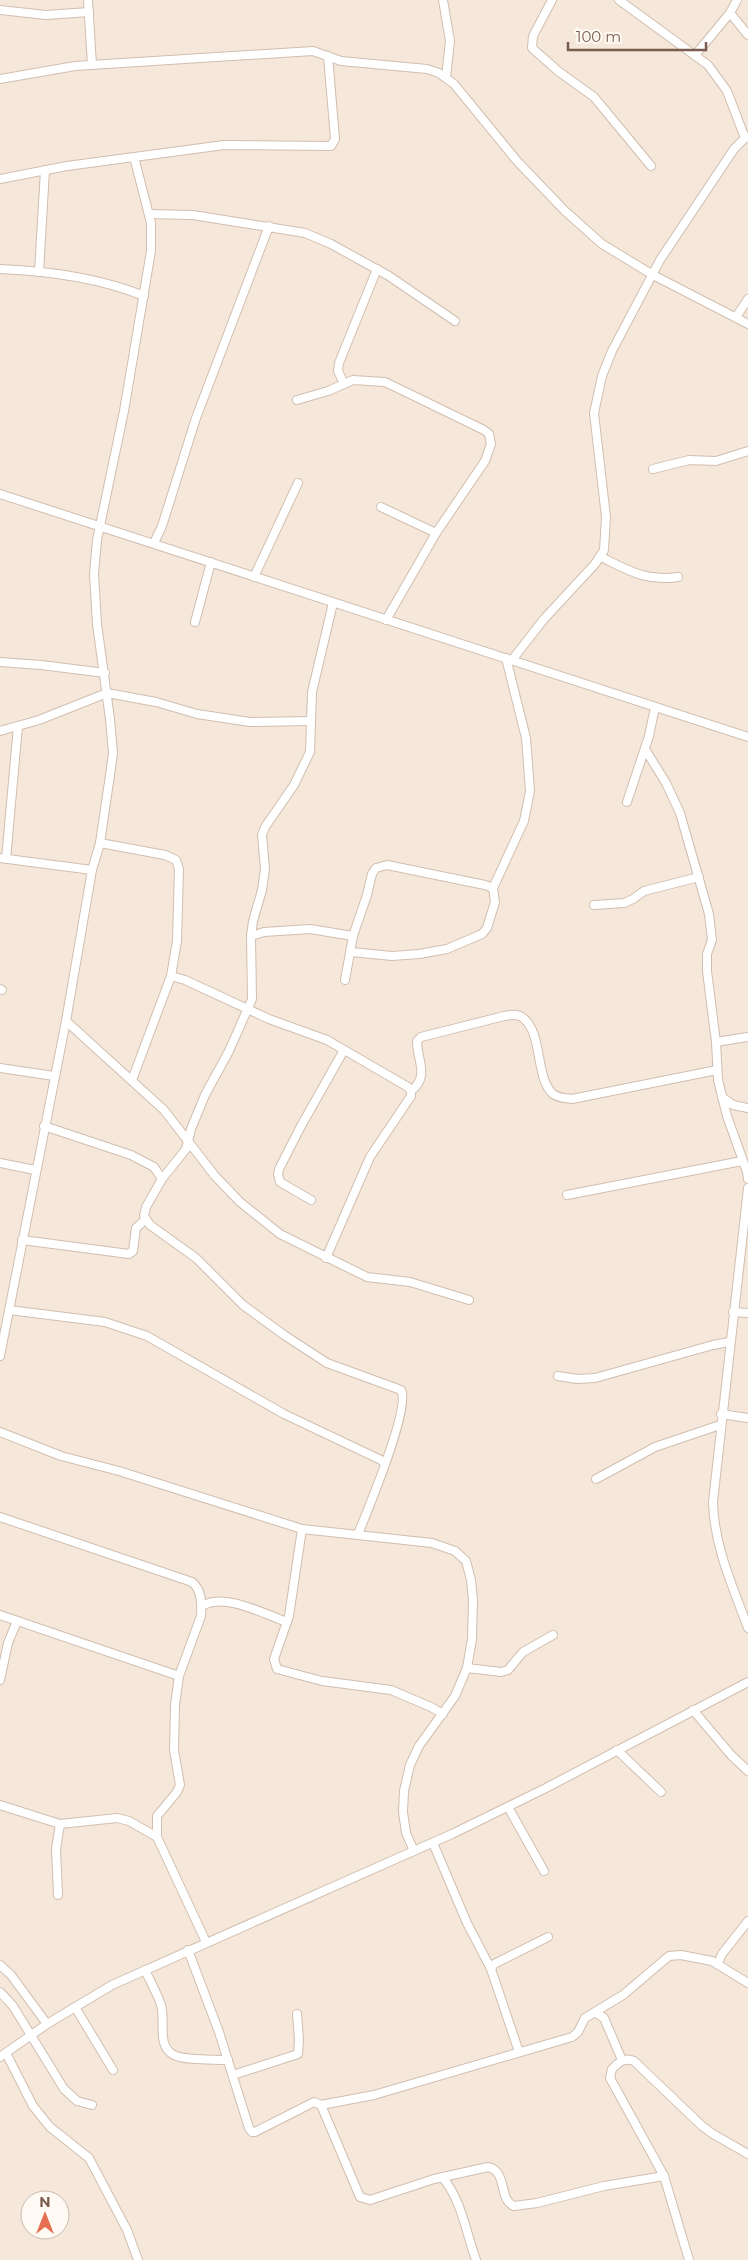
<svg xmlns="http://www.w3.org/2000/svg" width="748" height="2260" font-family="Montserrat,sans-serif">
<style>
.residential{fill:#f5e8da;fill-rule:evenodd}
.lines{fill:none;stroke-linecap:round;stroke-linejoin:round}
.minor-casing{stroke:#d1beb0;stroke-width:10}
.minor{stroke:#fff;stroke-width:8}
</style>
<rect width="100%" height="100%" fill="#fdf6ec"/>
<path class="residential" d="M 0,0 L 748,0 L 748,2260 L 0,2260 ZM 30,2200 L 60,2200 L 60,2230 L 30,2230 Z"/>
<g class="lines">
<defs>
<g id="minor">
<polyline points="88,0 92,65"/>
<polyline points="443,0 450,41 446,77"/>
<polyline points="552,0 533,36 532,48 558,71 594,97 651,166"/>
<polyline points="619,0 708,65 727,91 745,138"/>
<polyline points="0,10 46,15 89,12"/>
<polyline points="730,13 748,35"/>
<polyline points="696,54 730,13 737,0"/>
<polyline points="0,79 75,66 313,51 341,61 427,69 439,73 454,84 517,161 565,211 602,244 653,275 748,324"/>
<polyline points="0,179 67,166 224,145 331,146 335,139 328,56"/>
<polyline points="149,214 193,215 305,233 331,244 389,276 455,321"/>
<path d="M 0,269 C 48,271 100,278 144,296"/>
<polyline points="39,272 45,170"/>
<polyline points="736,317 748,299"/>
<polyline points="344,384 338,371 339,363 377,269"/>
<polyline points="297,400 328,391 353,380 385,382 484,430 489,434 491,444 485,461 436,533 386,620"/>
<polyline points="653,469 689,460 716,461 748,451"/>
<polyline points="0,494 748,737"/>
<polyline points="381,507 436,533"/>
<polyline points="154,543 162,526 196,418 269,226"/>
<path d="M 601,557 C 628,570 646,582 678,577"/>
<polyline points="254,577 298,483"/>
<path d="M 333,603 L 312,692 L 310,752 L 294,785 L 265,827 L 262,835 L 265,869 L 262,890 L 253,921 L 251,936 L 252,999 L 229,1051 L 205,1095 L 191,1129 L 186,1149 L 162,1179 L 146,1207 L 144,1216 L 150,1225 L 196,1258 L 243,1305 L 284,1335 L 327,1363 L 401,1390 C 411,1407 367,1512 358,1534"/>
<polyline points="195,622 211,562"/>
<polyline points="512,660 544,619 595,564 604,550 606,517 594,413 602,376 612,351 660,260 734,149 745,138 748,137"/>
<polyline points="0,662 41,665 105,673"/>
<polyline points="0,731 39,720 107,693 156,702 197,714 250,722 311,721"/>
<polyline points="645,749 666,783 680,813 709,914 712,940 707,954 707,971 716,1042 718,1080 727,1116 747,1172 748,1179"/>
<polyline points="627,802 649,736 655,707"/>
<polyline points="100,843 165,855 176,860 179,869 177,941 171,976 132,1080"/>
<polyline points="0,858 92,870"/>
<polyline points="6,859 18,726"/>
<polyline points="594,905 624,903 633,899 644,891 699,877"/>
<polyline points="251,936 264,932 310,929 353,936"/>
<polyline points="351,952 392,956 419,954 447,949 482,934 487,928 495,902 493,888 524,821 530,791 526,738 506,658"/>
<polyline points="171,976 185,980 269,1019 327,1040 408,1087 411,1091"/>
<polyline points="345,980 353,936 367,895 372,874 376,868 387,865 485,885 493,888"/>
<polyline points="0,989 2,990"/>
<polyline points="66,1021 164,1110 215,1176 240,1202 280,1234 367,1277 410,1282 469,1300"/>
<polyline points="716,1042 748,1037"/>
<polyline points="0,1068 54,1076"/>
<polyline points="722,1097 733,1105 748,1108"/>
<polyline points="44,1126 131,1155 154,1167 162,1179"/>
<polyline points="0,1163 35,1170"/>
<path d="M 748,1188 L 713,1502 C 714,1546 733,1587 748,1628"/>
<polyline points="567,1195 742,1161"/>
<polyline points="311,1200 280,1182 278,1175 279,1169 301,1126 344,1050"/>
<polyline points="22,1240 129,1254 133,1251 136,1228 145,1220"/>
<path d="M 326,1258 L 370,1157 L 411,1096 L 411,1091 C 430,1076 417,1061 417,1041 L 421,1037 L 504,1016 C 510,1015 518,1013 523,1018 C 543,1033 535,1078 553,1094 C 558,1098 565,1098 572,1099 L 717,1070"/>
<polyline points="9,1310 105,1322 147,1336 284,1414 381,1460 385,1464"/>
<polyline points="733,1312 748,1313"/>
<polyline points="0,1356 66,1021 92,870 100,843 110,775 113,753 110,719 97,624 94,574 97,540 124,411 151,251 151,223 134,157"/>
<polyline points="558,1376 577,1379 595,1378 713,1345 729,1342"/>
<polyline points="721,1414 748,1418"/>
<polyline points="0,1432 61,1456 119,1471 302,1529 432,1543 455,1551 466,1561 471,1580 473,1600 472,1639 467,1668 455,1696 419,1746 410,1765 404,1791 403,1812 406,1833 414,1851"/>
<polyline points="596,1479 655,1447 720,1425"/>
<path d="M 0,1517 L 192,1582 C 202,1590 202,1604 201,1616 L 179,1676 L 175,1705 L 174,1750 L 180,1785 L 177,1792 L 157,1816 L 157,1837 L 206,1942"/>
<polyline points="302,1529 289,1616 274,1659 277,1669 322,1681 391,1690 431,1707 443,1714"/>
<path d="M 202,1606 C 224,1592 264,1614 287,1622"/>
<polyline points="0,1615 179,1676"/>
<polyline points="467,1668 501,1672 508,1670 523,1652 553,1635"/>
<polyline points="0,1680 8,1643 17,1621"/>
<polyline points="693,1710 731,1755 748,1771"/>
<polyline points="617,1750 661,1792"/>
<polyline points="0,1805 60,1824 117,1818 129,1821 157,1837"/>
<polyline points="508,1807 544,1871"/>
<polyline points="433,1843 467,1923 491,1969"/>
<polyline points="58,1895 56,1849 60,1824"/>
<polyline points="188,1950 219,2032 249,2128 252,2132 255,2132 314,2102 321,2105 374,2095 572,2037 578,2032 585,2018 623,1995 669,1956 681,1955 712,1961 748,1983"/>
<polyline points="718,1963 722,1954 748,1921"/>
<polyline points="0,1965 11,1975 47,2024"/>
<path d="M 145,1970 C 150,1981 157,1993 161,2005 C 166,2021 156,2046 174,2055 C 186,2061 214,2059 228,2060"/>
<polyline points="0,1992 13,2006 64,2089 77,2101 92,2105"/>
<polyline points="75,2007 113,2070"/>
<polyline points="596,2013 604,2018 622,2060"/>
<polyline points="519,2052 491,1969 494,1964 548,1937"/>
<polyline points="6,2053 33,2106 50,2127 89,2158 127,2230 138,2260"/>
<polyline points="0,2057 47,2024 112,1985 452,1834 544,1789 748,1682"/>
<polyline points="233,2075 298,2054 299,2040 297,2014"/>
<path d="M 321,2105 L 360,2197 L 370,2200 L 434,2179 L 488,2167 C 508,2171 498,2200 514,2206 L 537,2203 L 604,2186 L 664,2176"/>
<path d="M 443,2178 C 462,2201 466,2233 476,2260"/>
<path d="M 689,2260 L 664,2176 L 610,2078 L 612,2069 C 619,2062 624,2057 634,2061 L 702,2126 L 713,2134 L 748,2154"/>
</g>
</defs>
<use href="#minor" class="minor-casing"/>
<use href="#minor" class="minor"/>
</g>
<g transform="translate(45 2215)"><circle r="24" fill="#fffaf3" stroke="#cabbb1"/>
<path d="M0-4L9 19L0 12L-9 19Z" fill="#e76f51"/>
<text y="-8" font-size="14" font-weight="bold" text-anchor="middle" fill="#7a5c4d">N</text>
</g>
<path d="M568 42v8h138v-8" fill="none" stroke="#7a5c4d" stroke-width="2.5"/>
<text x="576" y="42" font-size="15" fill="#7a5c4d" stroke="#fffaf3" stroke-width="4" paint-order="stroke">100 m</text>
</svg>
